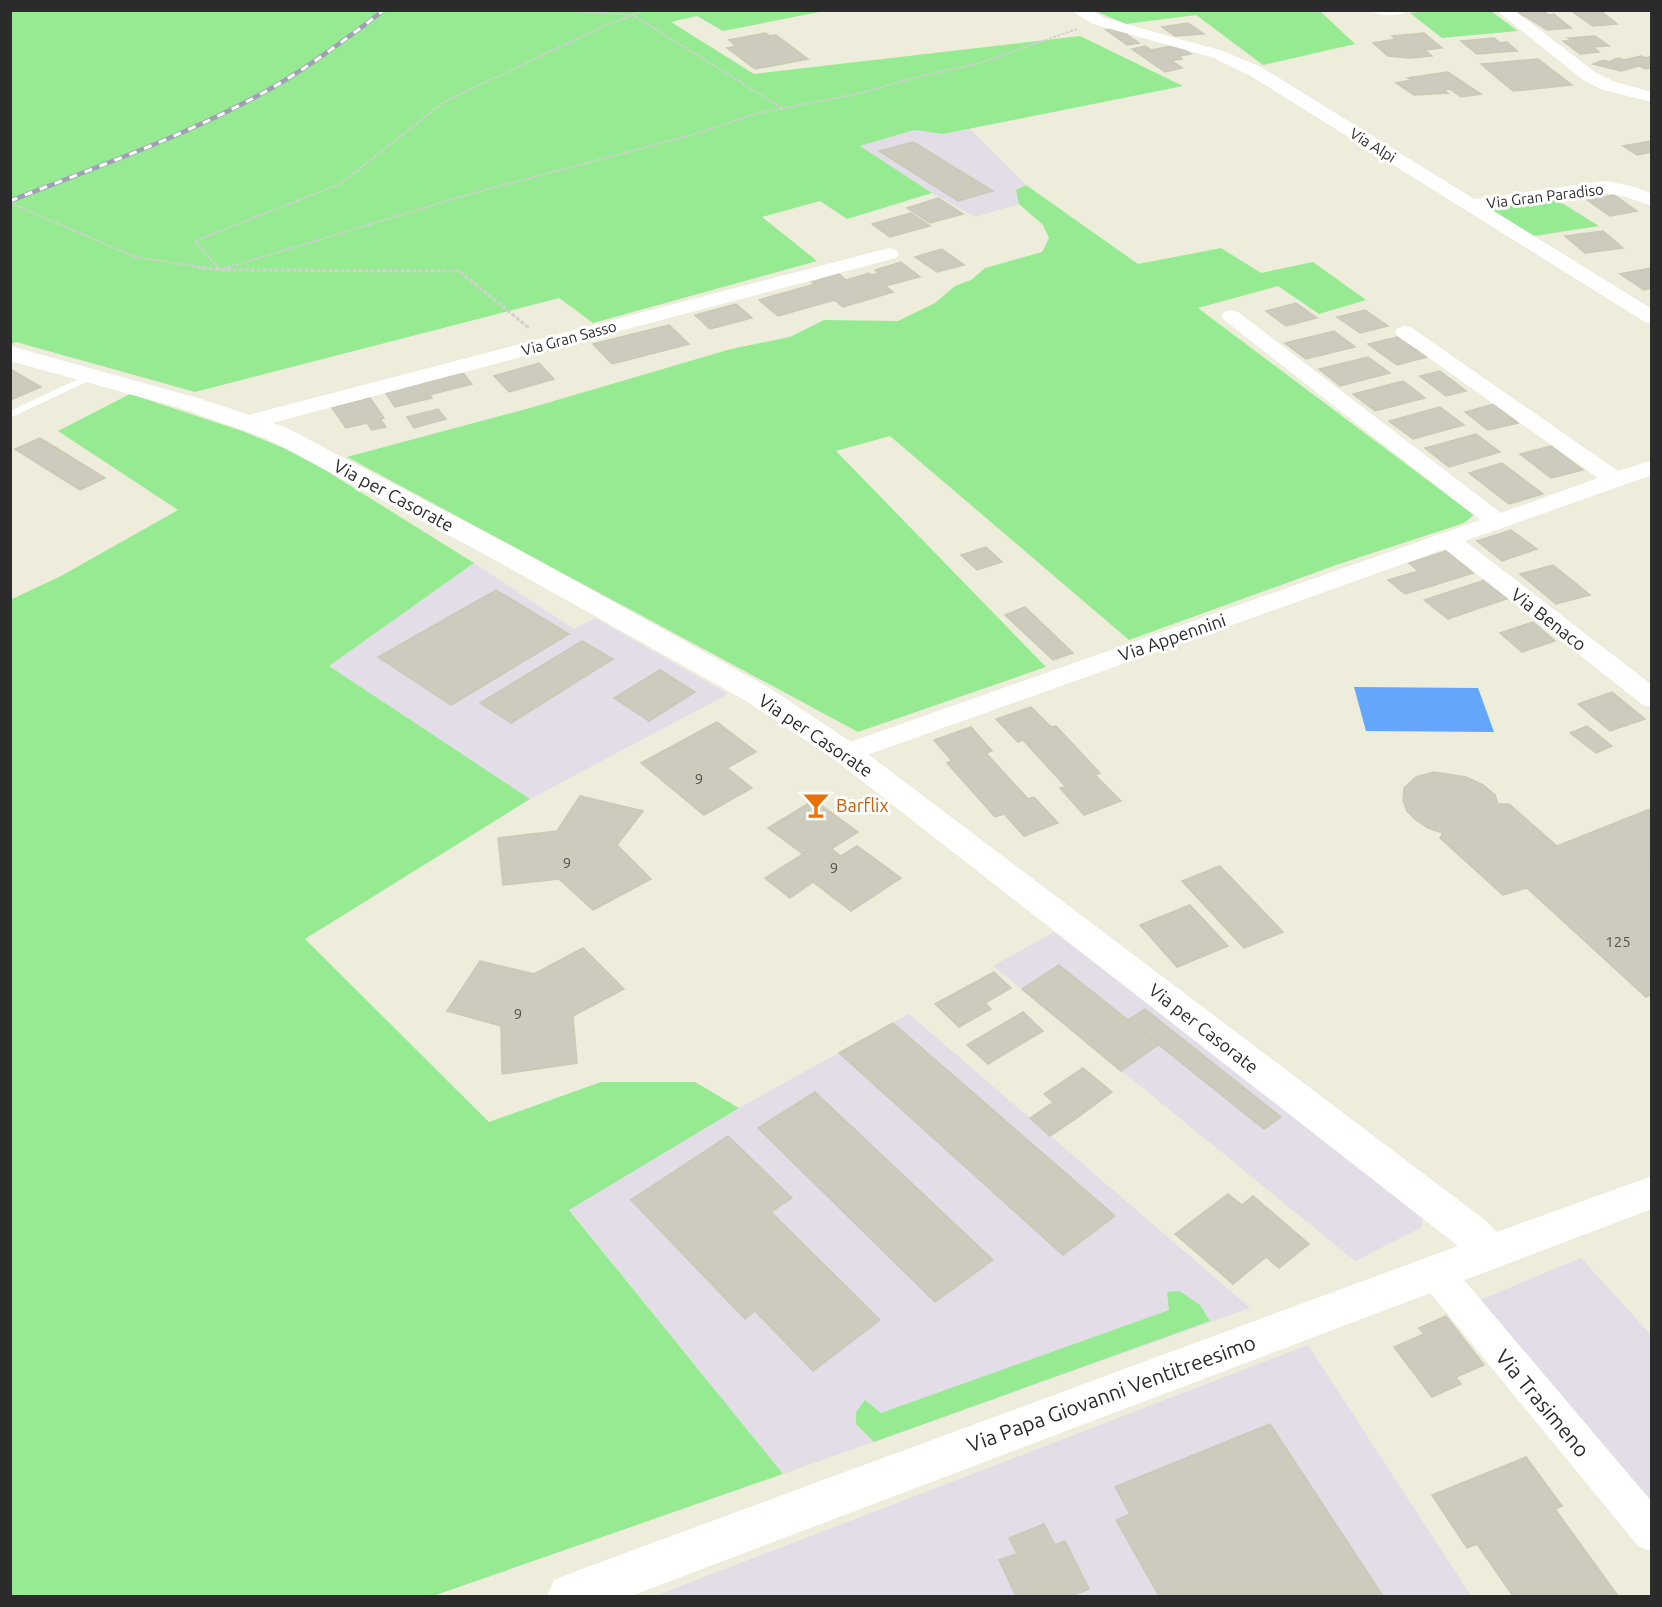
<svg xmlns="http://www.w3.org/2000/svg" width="1662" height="1607" font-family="Ubuntu,sans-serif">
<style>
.industrial{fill:#e2dde6}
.green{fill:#96eb92}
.water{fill:#63a6fc}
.building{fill:#cdcbbe;stroke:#cac9b5;stroke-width:1.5}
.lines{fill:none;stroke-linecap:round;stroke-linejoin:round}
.path-far1{stroke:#d0d0d0;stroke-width:2;stroke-dasharray:3 1.5;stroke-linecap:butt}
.path{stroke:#d0d0d0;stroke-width:3;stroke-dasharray:4 2;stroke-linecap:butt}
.service{fill:#fff;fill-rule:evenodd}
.minor{fill:#fff;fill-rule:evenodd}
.tertiary{fill:#fff;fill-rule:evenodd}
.rail-casing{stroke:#a19db7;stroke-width:4.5}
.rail{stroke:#fff;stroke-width:3;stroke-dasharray:8;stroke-linecap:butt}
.labels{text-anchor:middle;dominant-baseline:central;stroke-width:6;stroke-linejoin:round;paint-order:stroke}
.far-street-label{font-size:15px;fill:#2b2b2b;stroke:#fff}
.number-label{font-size:15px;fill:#545350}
.street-label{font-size:18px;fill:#2b2b2b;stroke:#fff}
.food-label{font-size:18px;fill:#c56008;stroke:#fff;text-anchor:start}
.near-street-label{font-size:21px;fill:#2b2b2b;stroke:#fff}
</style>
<rect width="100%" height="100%" fill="#eeecdb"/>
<g class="industrial">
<polygon points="970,129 1026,185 1016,190 1019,204 975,217 932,193 859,146 914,130 943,134"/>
<polygon points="474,563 574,629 595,618 728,694 530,799 329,666"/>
<polygon points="1054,932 1423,1215 1422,1227 1355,1261 993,966"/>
<polygon points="909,1014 1250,1308 783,1474 569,1209 739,1108"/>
<polygon points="1581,1258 1651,1335 1651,1511 1475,1302"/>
<polygon points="1308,1345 1471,1596 655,1596"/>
</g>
<g class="green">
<polygon points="1441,10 1491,11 1518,31 1442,38 1410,13"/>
<polygon points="10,11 824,11 723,31 697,16 671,22 754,74 1080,36 1183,86 943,134 914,130 860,146 932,193 847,219 820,201 762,217 817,261 593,323 559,298 195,392 16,342 11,344"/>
<polygon points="1095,11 1320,11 1355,44 1263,65 1196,15 1126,24"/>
<polygon points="1026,185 1138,264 1221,248 1261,273 1313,262 1366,300 1319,314 1278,286 1198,308 1474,515 1464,523 1339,564 1129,640 890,436 836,451 1046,667 858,732 347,457 530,408 731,349 790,337 824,320 898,321 935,303 955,286 971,280 985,268 1042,252 1049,238 1043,225 1019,204 1016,190"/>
<polygon points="1557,200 1599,226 1534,236 1488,208"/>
<polygon points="130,394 242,431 301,455 474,563 329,666 530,799 305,939 489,1122 601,1082 695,1082 739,1108 569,1210 783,1474 433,1596 11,1596 10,600 61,576 178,510 58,431"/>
<polygon points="1179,1291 1200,1305 1210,1321 874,1442 856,1424 856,1412 865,1400 881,1413 1169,1310 1167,1292"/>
</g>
<polygon class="water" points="1354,687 1478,688 1494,732 1366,731"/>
<g class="building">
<polygon points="1570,10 1602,12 1617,24 1593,26"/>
<polygon points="1518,11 1545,12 1549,15 1554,14 1571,28 1547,30 1525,16 1520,16 1515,12"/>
<polygon points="1188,23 1204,34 1175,36 1162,27"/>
<polygon points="1118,28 1139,43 1127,45 1106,30"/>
<polygon points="766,33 769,36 776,35 808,59 755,69 727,48 736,46 729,40"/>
<polygon points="1424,33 1442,48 1425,50 1432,56 1410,58 1388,56 1373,43 1396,39 1392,36"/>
<polygon points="1595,36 1609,46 1593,47 1599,52 1580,54 1563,41 1572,41 1568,38"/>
<polygon points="1494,38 1500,43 1507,42 1517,51 1477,54 1461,41"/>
<polygon points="1177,45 1191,54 1179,56 1182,59 1168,61 1151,50"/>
<polygon points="1145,46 1168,61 1172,61 1182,68 1165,72 1132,49"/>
<polygon points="1641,56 1646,58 1652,56 1652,67 1646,69 1639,66 1621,71 1593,64 1604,60 1609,62 1618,58 1624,60"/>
<polygon points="1538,59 1572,85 1513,91 1481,64"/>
<polygon points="1448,72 1481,94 1461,97 1450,89 1444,90 1448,93 1414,95 1396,83 1412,80 1408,78"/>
<polygon points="1652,141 1652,152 1637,155 1623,146"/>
<polygon points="913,142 993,191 958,201 879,151"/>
<polygon points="1614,195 1637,211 1610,216 1587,200"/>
<polygon points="938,198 963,214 930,223 907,208"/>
<polygon points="911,213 930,226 890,237 872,224"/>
<polygon points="1603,231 1623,248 1585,253 1565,236"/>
<polygon points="942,249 964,265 937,272 915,257"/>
<polygon points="901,262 920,277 885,286 871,275 879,273 875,270"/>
<polygon points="1652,268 1652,288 1644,290 1620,274"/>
<polygon points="869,273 871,275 893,292 870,299 846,280"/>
<polygon points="839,274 846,280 870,299 843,307 812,282"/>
<polygon points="815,284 835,300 778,316 759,300"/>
<polygon points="1296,303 1317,318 1286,326 1266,311"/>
<polygon points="736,304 752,318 710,329 695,315"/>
<polygon points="1365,310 1388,326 1360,333 1337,317"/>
<polygon points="669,325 689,344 612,364 593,344"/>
<polygon points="1334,331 1355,347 1306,359 1285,343"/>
<polygon points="1397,337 1427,357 1397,365 1368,344"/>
<polygon points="1368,357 1390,373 1340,386 1319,369"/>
<polygon points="539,363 554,379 509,392 494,376"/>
<polygon points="10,369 41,387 10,400"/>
<polygon points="1440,371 1466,391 1446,396 1420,376"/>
<polygon points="463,373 472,384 429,395 421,383"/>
<polygon points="1403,381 1425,398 1375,411 1353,394"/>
<polygon points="421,383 432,398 395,407 385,392"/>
<polygon points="370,398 384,418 380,419 386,427 372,430 367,423 346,428 332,408"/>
<polygon points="1494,404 1518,423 1488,430 1465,412"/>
<polygon points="1440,407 1464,425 1413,439 1389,421"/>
<polygon points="438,409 446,419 414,428 407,417"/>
<polygon points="1476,434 1500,452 1449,467 1425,448"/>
<polygon points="40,438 105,478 80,490 15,449"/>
<polygon points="1551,446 1583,470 1551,478 1520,454"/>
<polygon points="1502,463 1543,494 1509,504 1469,473"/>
<polygon points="1511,530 1537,549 1502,561 1477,541"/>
<polygon points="986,547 1002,562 977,570 961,555"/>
<polygon points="1446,551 1473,573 1435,585 1409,563"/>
<polygon points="1553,565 1590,595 1556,604 1520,574"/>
<polygon points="1418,571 1435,585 1405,594 1388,580"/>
<polygon points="1485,580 1509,598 1448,619 1424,600"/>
<polygon points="496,590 569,634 451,705 378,657"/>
<polygon points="1025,607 1073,653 1053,660 1005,615"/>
<polygon points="1533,622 1555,641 1522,652 1500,633"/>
<polygon points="582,641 613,659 511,723 480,703"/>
<polygon points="660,670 695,692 649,721 614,698"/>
<polygon points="1612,692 1645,719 1610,731 1578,704"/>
<polygon points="1031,707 1051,727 1056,726 1100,773 1095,775 1121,801 1084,815 1060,788 1066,787 1023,740 1018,742 996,719"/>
<polygon points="717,722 756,752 727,768 752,788 704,815 641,763"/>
<polygon points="1587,726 1612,746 1596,753 1570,733"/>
<polygon points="971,727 992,751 986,753 1028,799 1034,797 1058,823 1024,836 1004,814 995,817 947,763 952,761 934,740"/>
<polygon points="1434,772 1466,777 1483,785 1495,795 1498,804 1509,804 1557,846 1504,867 1527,888 1503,895 1440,838 1443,833 1428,828 1416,820 1407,811 1403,801 1404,788 1416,777"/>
<polygon points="580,796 643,811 617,845 651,879 593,910 559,879 503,885 498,838 557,831"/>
<polygon points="814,800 858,832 831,849 822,842 803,854 768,828"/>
<polygon points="1650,809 1652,994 1646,997 1504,867"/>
<polygon points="822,842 841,856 857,846 901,878 851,911 813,882 790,898 765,878"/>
<polygon points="1220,866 1283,932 1244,948 1182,881"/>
<polygon points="1190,905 1228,946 1177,967 1140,925"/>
<polygon points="583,948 624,989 573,1016 577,1063 502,1074 501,1026 447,1011 480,961 534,974"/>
<polygon points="1059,965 1128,1020 1158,1045 1121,1071 1022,989"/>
<polygon points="994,972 1011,988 985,1003 991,1009 959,1027 935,1004"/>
<polygon points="1145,1009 1281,1117 1264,1129 1128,1020"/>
<polygon points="1023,1012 1043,1031 988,1064 967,1045"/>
<polygon points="893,1023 1115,1216 1063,1255 839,1053"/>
<polygon points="1083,1068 1112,1092 1074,1120 1044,1094"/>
<polygon points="815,1092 993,1260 935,1302 758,1128"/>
<polygon points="1054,1102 1074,1120 1050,1136 1030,1118"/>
<polygon points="728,1136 792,1198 771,1212 880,1320 813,1371 755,1311 745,1319 631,1200"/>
<polygon points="1228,1194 1242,1205 1253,1196 1309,1244 1279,1268 1266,1257 1233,1284 1175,1234"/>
<polygon points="1446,1316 1484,1365 1456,1377 1461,1384 1432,1397 1394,1347 1424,1334 1419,1328"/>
<polygon points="1270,1424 1383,1596 1159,1596 1116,1520 1130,1514 1115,1487"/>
<polygon points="1526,1457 1562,1506 1555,1509 1618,1596 1513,1596 1477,1544 1467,1548 1432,1495"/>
<polygon points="1044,1524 1055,1545 1065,1541 1089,1589 1071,1596 1016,1596 999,1560 1017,1554 1009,1538"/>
</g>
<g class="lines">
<g class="path-far1">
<polyline points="559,10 633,15 782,108"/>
<polyline points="10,203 135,257 207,268"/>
<polyline points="218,268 195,241 340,184 444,102 602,27 646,10"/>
<polyline points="226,268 470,194 699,133 754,114 861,93 917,77 980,63 1077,29"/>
</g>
<g class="path">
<polyline points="197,267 220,270 459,271 529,328"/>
<polyline points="217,267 220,270 231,267"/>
</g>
<polygon class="service" points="91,373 96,376 95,378 10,418 10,411"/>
<g class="minor">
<polygon points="1070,10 1090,10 1105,18 1223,51 1261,67 1474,199 1606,181 1635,187 1652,194 1652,206 1623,196 1606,193 1489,208 1652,309 1652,324 1645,322 1249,75 1211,57 1093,24"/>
<path d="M 1370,10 L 1409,10 C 1401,17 1378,17 1370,10 Z"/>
<polygon points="1496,10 1514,10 1595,72 1615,82 1652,92 1652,102 1603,90 1583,80"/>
<polygon points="889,248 896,250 899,254 896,258 257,427 249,429 241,427 238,422 241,417"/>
<polygon points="1231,310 1238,312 1501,513 1598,478 1398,336 1395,332 1398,328 1405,326 1412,328 1618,471 1652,460 1652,475 1465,541 1652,685 1652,707 1643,705 1445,549 856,759 846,762 836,759 832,753 836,747 1480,520 1224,320 1221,316 1224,312"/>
<polygon points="1435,1257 1448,1261 1652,1502 1652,1552 1638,1546 1422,1283 1417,1272 1422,1261"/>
</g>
<polygon class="tertiary" points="10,346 198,398 285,427 506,543 768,687 857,746 1485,1220 1497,1232 1652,1176 1652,1209 631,1596 547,1596 554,1580 571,1573 1458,1246 835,760 746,701 486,555 267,439 180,408 10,361"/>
<defs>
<path id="rail" d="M 10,201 C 103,164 201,131 287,79 C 321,58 353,34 384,10"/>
</defs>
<use href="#rail" class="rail-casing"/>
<use href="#rail" class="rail"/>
</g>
<defs>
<symbol id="bar-bare" viewBox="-9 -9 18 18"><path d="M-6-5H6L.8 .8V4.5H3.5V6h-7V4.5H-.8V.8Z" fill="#e8710a" stroke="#fff" stroke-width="2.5" paint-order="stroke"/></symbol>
</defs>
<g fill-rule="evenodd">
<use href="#bar-bare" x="797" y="786" width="38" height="38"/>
</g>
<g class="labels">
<g class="far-street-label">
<text transform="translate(1373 145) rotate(32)">Via Alpi</text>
<text transform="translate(1545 196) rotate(-7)">Via Gran Paradiso</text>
<text transform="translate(569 338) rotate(-15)">Via Gran Sasso</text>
</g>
<g class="number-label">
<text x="699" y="778">9</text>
<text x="567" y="862">9</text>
<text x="834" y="867">9</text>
<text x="1618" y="941">125</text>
<text x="518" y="1013">9</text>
</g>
<g class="street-label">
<text transform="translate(394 495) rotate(28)">Via per Casorate</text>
<text transform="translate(1549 619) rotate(38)">Via Benaco</text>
<text transform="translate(1172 637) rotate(-19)">Via Appennini</text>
<text transform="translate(816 735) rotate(34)">Via per Casorate</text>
<text transform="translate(1204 1028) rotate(38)">Via per Casorate</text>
</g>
<g class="food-label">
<text x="836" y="805">Barflix</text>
</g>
<g class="near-street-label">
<text transform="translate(1111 1393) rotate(-20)">Via Papa Giovanni Ventitreesimo</text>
<text transform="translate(1543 1403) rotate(50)">Via Trasimeno</text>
</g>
</g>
<rect width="1662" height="1607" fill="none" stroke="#2b2b2b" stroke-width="24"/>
</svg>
